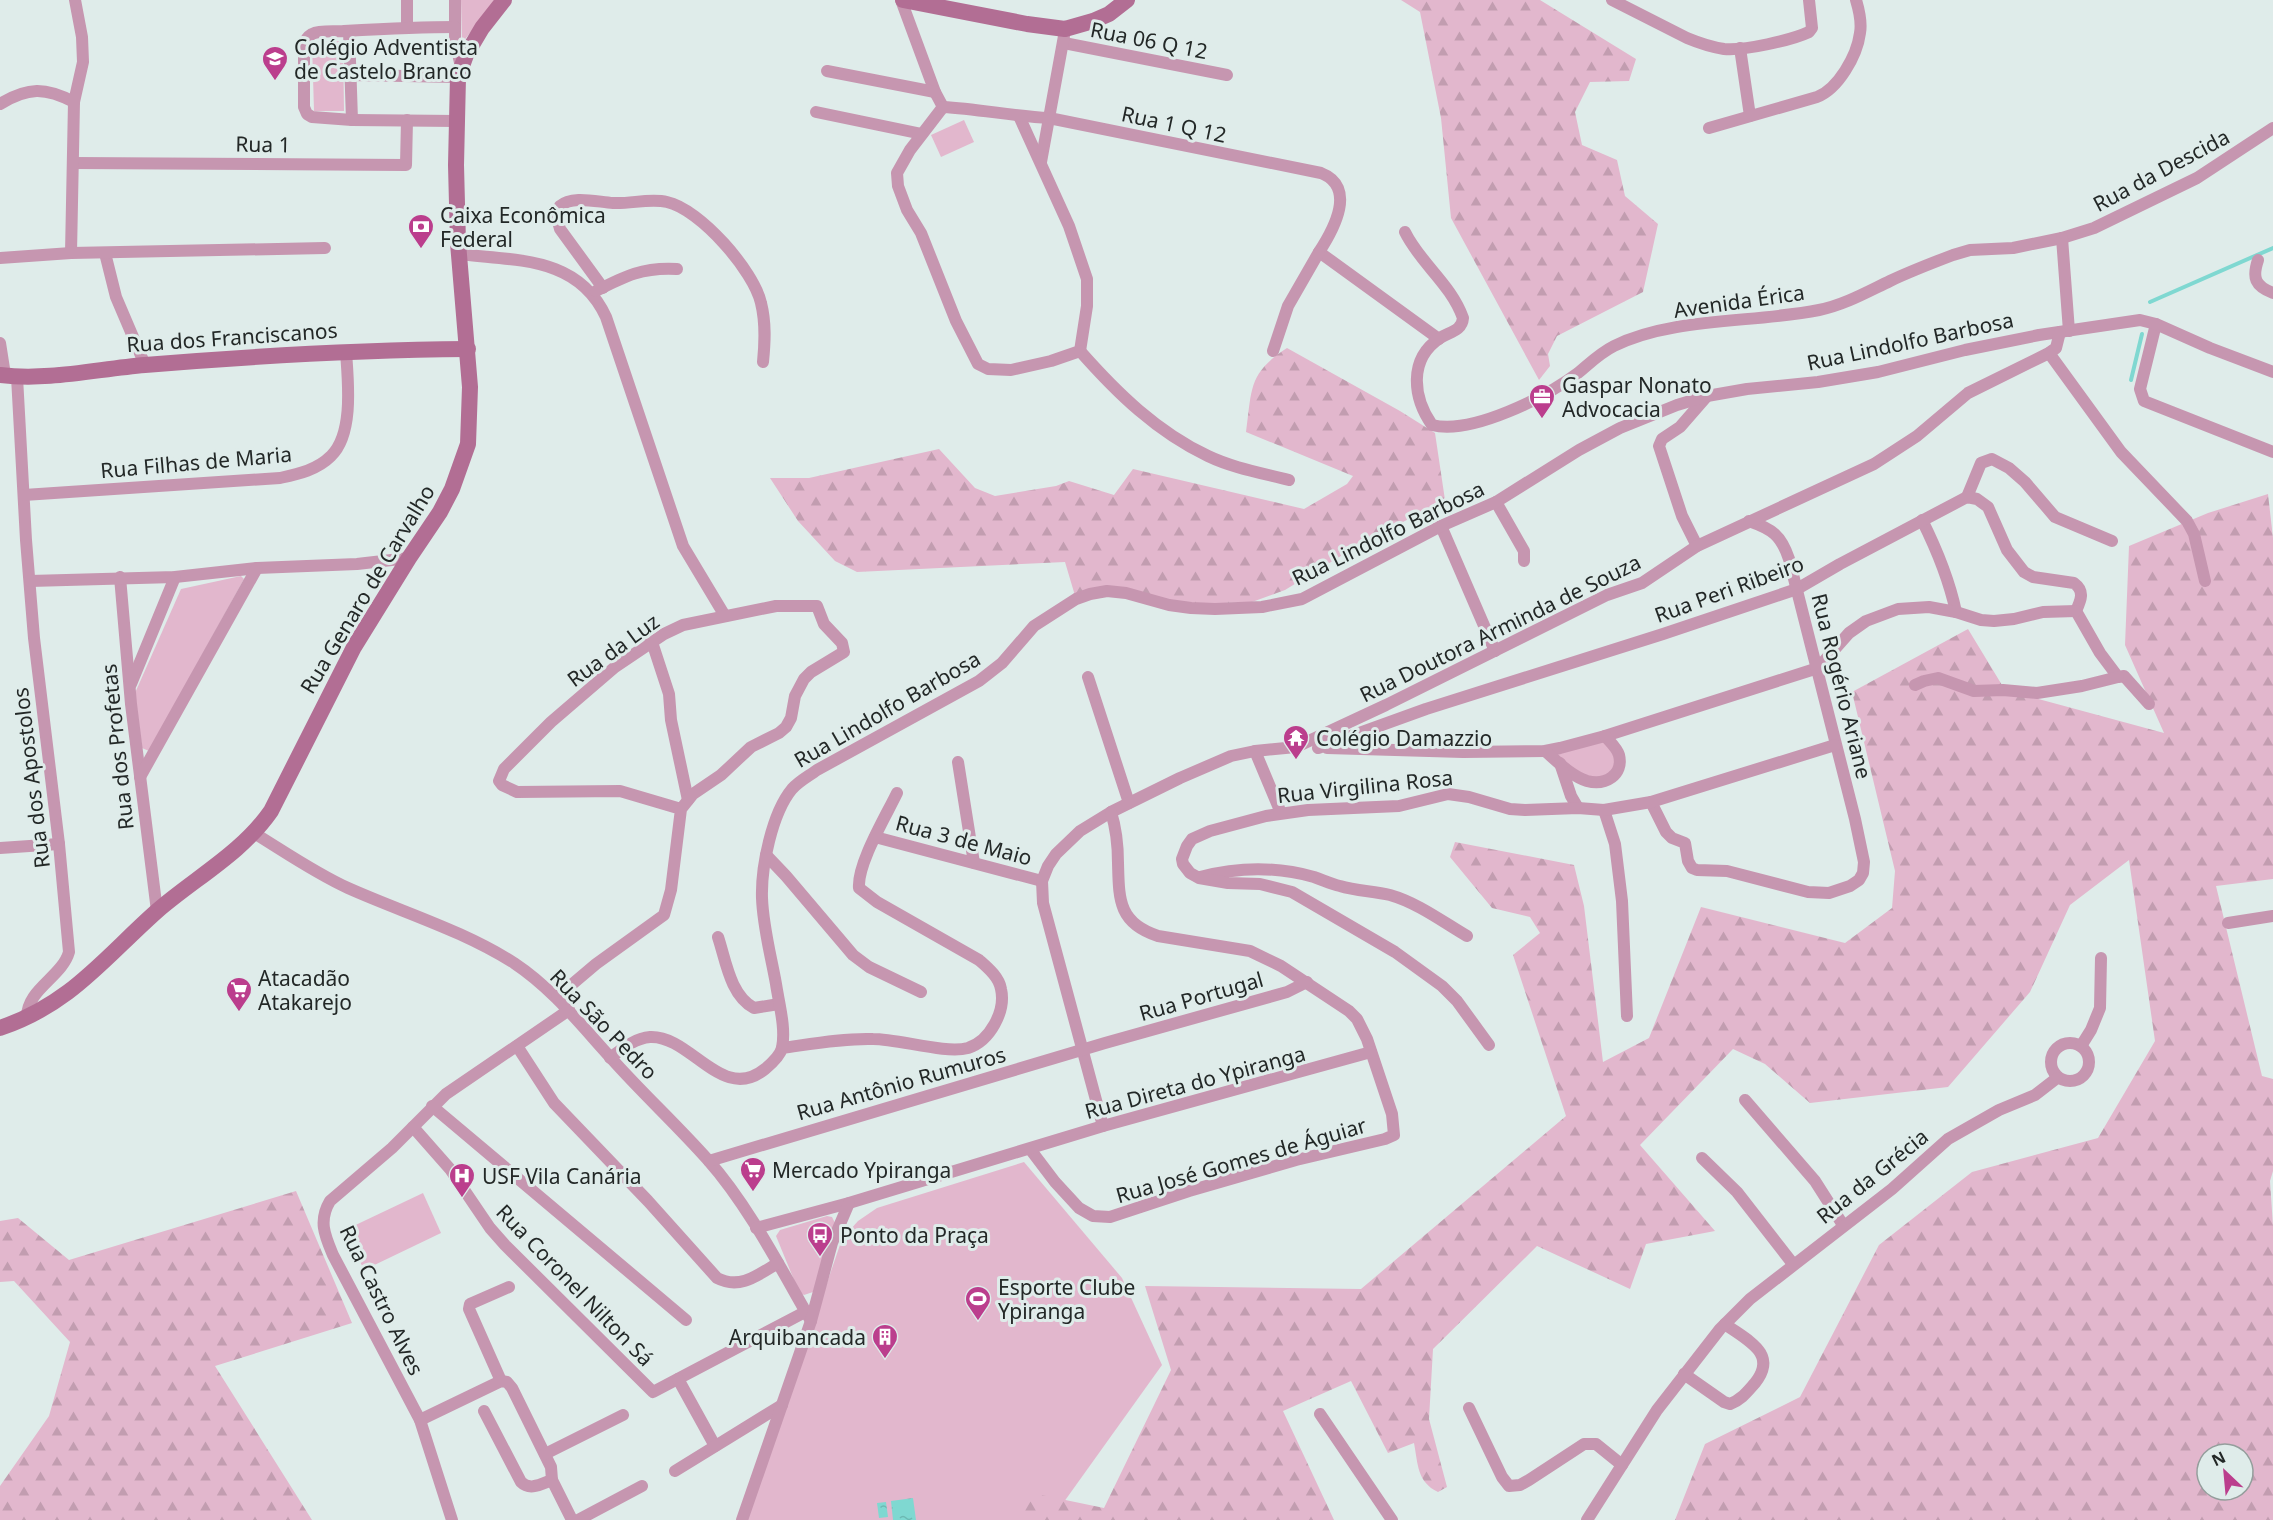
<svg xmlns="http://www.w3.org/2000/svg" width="2273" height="1520" font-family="'Noto Sans',sans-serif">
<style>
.green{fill:#e2b7cd}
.forest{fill:url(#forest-firs);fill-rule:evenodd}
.water{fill:url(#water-ripples)}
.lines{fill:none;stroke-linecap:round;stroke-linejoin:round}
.stream{stroke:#7fd8d1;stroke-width:4}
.street{stroke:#c696b0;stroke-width:12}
.secondary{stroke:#b26e94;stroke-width:16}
.labels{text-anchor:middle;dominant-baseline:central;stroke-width:6;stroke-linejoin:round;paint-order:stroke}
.street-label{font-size:21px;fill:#232827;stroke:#dfecea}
.poi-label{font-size:21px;fill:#232827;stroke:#dfecea;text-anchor:start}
</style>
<defs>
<pattern id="forest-firs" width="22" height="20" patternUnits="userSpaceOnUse" patternTransform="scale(1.5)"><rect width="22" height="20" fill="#e2b7cd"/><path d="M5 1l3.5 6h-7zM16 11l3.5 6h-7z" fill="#c29db0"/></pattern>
<pattern id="water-ripples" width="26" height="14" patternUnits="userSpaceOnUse" patternTransform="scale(1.5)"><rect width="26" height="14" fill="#7fd8d1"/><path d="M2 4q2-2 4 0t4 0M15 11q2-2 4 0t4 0" fill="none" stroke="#6db9b3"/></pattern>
</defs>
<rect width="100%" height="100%" fill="#dfecea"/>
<g class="green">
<polygon points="461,0 496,0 462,43"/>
<polygon points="343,41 344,111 314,111 312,42"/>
<polygon points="964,120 974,142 941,157 931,135"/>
<polygon points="241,576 244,579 149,751 142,748 135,693 181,589"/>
<polygon points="1603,741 1606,743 1618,762 1610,776 1589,778 1554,755"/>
<polygon points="1024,1162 1122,1278 1162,1365 1051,1520 746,1520 842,1239 858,1221 877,1208"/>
<polygon points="423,1193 441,1233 364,1270 345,1230"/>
<polygon points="827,1216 832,1217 835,1223 813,1292 804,1295 799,1292 776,1236 780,1230"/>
</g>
<g class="forest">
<polygon points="1401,0 1540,0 1636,59 1629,81 1590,82 1575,112 1582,145 1617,160 1625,196 1658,224 1643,292 1557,336 1548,354 1550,366 1539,380 1451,218 1441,118 1420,12"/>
<path d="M 1287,348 L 1400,411 L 1435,433 L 1445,500 L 1359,545 L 1285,590 L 1252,602 L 1169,605 L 1118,592 L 1076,599 L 1065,562 L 857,572 L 835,561 L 798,521 L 770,478 L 809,478 L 939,449 L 975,488 L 995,496 L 1056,486 L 1069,481 L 1114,495 L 1133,469 L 1304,509 L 1347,484 L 1353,476 L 1246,432 C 1252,389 1248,373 1287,348 Z"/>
<path d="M 2268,494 L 2273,538 L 2273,879 L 2216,886 L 2262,1076 L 2273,1079 L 2273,1171 L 2270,1181 L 2273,1226 L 2273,1520 L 1675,1520 L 1705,1444 L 1800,1397 L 1879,1245 L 1972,1172 L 2098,1138 L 2155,1041 L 2129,860 L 2070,905 L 2030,992 L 1948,1087 L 1810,1103 L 1765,1064 L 1733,1049 L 1640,1145 L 1715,1231 L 1646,1244 L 1630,1289 L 1537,1246 L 1433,1349 L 1429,1419 L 1447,1487 L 1438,1492 C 1417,1482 1418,1464 1414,1443 L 1388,1453 L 1351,1381 L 1283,1411 L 1334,1520 L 1016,1520 L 1022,1491 L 1104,1508 L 1171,1370 L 1145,1286 L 1361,1289 L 1566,1116 L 1513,955 L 1540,933 L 1530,917 L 1492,908 L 1450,857 L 1455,842 L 1574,865 L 1584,906 L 1603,1062 L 1649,1038 L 1701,907 L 1845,943 L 1892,908 L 1895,871 L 1852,692 L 1968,629 L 2005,690 L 2164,733 L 2125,645 L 2129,546 L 2208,513 ZM 2207,1454 L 2243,1454 L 2243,1490 L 2207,1490 Z"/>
<polygon points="296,1191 352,1323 215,1366 312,1520 0,1520 0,1486 49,1416 70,1342 14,1281 0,1282 0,1221 18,1218 69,1260"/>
</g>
<g class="water">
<polygon points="913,1498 916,1520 893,1520 891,1501"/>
<polygon points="886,1502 888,1517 879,1518 877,1503"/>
</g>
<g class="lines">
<g class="stream">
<polyline points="2150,302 2273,248"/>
<polyline points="2131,380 2142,334"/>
</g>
<g class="street">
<polyline points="455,0 455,41 461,67"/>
<polyline points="901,0 935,92 943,107"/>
<path d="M 1612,0 L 1687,38 C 1699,43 1711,47 1724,49 C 1744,51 1792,40 1809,32 L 1812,28 L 1809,0"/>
<polyline points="407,28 407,0"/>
<path d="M 349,31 L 352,120 L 312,117 L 307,114 L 304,107 L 304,45 C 305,41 307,37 312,34 C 320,30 334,32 344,31 C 381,29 418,27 455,27"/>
<polyline points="1064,43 1227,75"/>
<polyline points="1740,48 1750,116"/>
<polyline points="827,71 935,92"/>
<polyline points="351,75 458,77"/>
<path d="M 0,104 C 28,87 45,87 74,102"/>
<polyline points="943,107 910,150 897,173 898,186 907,210 921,233 956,321 978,364 988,369 1011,370 1051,361 1080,351 1087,306 1087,279 1069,226 1019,116"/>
<path d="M 943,107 C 978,109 1013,116 1049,118 L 1321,173 C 1357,187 1334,229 1319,252 L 1439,339"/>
<polyline points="816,112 922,134"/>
<polyline points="352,120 456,121"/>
<path d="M 1709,128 L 1817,97 C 1838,89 1857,56 1860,33 C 1862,22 1859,10 1856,0"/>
<polyline points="1041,162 1064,36"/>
<polyline points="73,163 406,165 407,120"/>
<path d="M 1405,232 C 1420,263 1451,284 1463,318 C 1462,331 1449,332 1440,338 C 1408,359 1413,398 1432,425 C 1472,435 1546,397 1578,373 C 1590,363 1600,353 1614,346 C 1672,317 1755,323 1819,310 C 1844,305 1867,292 1890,281 C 1911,271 1932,263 1953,255 L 1970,250 L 2013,248 L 2062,238 L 2094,228 L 2197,178 L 2273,128"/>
<polyline points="2062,238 2069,331"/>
<polyline points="71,253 74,102 83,62 82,37 75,0"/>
<polyline points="105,253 116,297 145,365"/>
<path d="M 460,254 C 516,261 578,256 606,317 L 683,546 L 725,616"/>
<polyline points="0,258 71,253 325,248"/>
<path d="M 2258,260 C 2252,278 2255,286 2273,293"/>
<path d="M 603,288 L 560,229 L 557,218 L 560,206 C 572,195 597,202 613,203 C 631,204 650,198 667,202 C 700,209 754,271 761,303 C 766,323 765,342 763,362"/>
<path d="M 596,291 C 625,276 643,267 677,269"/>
<polyline points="2156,324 2140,389 2144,401 2273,452"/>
<polyline points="0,343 5,375"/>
<path d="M 1080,351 C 1117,393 1157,432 1208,456 C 1233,468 1262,473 1289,480"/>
<polyline points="1273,351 1288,306 1319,252"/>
<polyline points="2049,353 2121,452 2187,521 2194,534 2205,581"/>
<path d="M 17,377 L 26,540 L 34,638 L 59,844 L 69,952 C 62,977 27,989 27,1017"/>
<path d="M 24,495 L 280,478 C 298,474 317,470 331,456 C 354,434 348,381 346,352"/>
<polyline points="1967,497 1981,463 1992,459 2009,468 2025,482 2055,517 2112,541"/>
<polyline points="1496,502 1524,551 1524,561"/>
<path d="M 1922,520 C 1937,550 1949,579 1956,612"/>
<polyline points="1441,526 1495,651"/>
<polyline points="1697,546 1682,516 1659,446 1662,439 1680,427 1707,396"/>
<polyline points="120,577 131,704 157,911"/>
<polyline points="30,581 175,577 257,568 357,564 409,558"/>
<polyline points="2076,611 2100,653 2118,677 2124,676 2149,704"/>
<polyline points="652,642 669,694 671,720 688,800"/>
<polyline points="1088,677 1129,803"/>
<polyline points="131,684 175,577"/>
<polyline points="1915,685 1924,681 1938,678 1974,691 2003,690 2037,693 2082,686 2118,677"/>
<path d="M 1318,748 L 1426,709 L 1663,634 L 1797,589 L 1840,564 L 1967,497 L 1977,499 L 1988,507 L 2007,550 L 2024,572 L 2033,577 L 2074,583 C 2085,591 2081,600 2076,611"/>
<polyline points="1327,748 1463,752 1545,751 1560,748 1605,736 1818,668 1849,633 1866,621 1898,609 1929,607 1956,612 1981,620 1994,621 2014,619 2043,612 2076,611"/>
<polyline points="1255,751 1281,813"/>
<path d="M 1545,751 C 1557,761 1571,776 1587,781 C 1605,786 1624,775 1619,755 C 1617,748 1610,742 1605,736"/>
<polyline points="958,762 974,863"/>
<polyline points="1560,763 1571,796 1578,808"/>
<polyline points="140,777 257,568"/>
<path d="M 1651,802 L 1666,832 L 1672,838 L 1685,843 L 1688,861 L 1692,868 L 1697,870 L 1727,871 L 1808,892 L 1829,893 L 1850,886 L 1859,880 L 1863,873 L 1864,862 L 1855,819 L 1789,559 C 1781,535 1772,529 1749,521"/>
<polyline points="1604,810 1615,844 1622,901 1627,1016"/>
<path d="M 254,833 C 285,852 315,873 348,888 C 404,913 462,930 514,963 C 553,989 580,1024 611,1058 C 642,1093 677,1125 708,1160 C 748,1205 781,1269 811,1321"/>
<polyline points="875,837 1042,881"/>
<polyline points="0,848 59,844"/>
<polyline points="766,855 786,876 853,955 869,967 921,992"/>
<path d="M 1200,877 C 1238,867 1275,866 1314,877 C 1323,880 1331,884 1340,886 C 1356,891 1374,891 1390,895 C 1418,903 1443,922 1467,936"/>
<polyline points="2228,923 2273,916"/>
<path d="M 718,937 C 726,961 730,995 754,1008 L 779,1004"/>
<polyline points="557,997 596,964 664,915 671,890 681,809 693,794 721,775 751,747 779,733 786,727 791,718 795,696 804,679 811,672 844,652 842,643 824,624 817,606 776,606 683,625 664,634 615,667 551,722 504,769 499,781 502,785 517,792 620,791 681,809"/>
<circle cx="2070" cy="1062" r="19"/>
<polyline points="1489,1045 1457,1001 1442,986 1395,952 1292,892 1260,884 1228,883 1199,878 1190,873 1183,864 1182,859 1187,846 1192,839 1210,831 1266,816 1308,810 1399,806 1448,794 1469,797 1510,809 1525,810 1578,808 1604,810 1651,802 1835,745"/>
<path d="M 517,1046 L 554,1103 L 648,1201 L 717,1278 C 740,1290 758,1275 778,1263"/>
<polyline points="2081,1046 2091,1030 2100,1008 2101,958"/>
<path d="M 782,1048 C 811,1044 843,1038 873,1039 C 899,1039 945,1054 968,1048 C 990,1041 1006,1011 1001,989 C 999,977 988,968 979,960 L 877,902 L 859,888 C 857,864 886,816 897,793"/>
<path d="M 610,1058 C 622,1049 635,1038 650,1037 C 691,1035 722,1104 765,1069 C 771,1064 780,1056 782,1048 C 786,1028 779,1004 776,984 C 771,956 763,927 762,898 C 761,867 772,813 792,789 C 799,781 809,776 817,770 L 979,681 L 1002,663 L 1034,626 L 1076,599 L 1090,594 L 1107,591 L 1126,593 L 1169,605 L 1191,608 L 1215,609 L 1262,607 L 1302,599 L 1441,526 L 1496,502 L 1579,450 L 1620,428 L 1677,405 L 1707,396 L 1747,389 L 1818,382 L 1878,372 L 1965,350 L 2039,335 L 2140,320 L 2156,324 L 2210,348 L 2273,372"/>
<polyline points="1745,1100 1815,1181 1843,1225"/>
<polyline points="432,1106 686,1320"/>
<polyline points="1103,1126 1043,903 1042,881 1048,866 1056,854 1080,831 1111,812 1180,778 1231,756 1255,751 1296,747 1386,705 1607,595 1642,583 1697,546 1874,464 1917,436 1968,393 2049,353 2056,348 2060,332"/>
<polyline points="413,1127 450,1169 490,1228 505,1245 653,1392 805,1312"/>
<path d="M 1030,1149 L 1055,1182 L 1079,1208 L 1093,1216 L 1110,1217 L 1189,1191 L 1296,1160 L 1385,1139 L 1394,1135 L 1392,1114 L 1367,1039 L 1357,1019 L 1349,1011 L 1281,966 L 1250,951 L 1158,936 C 1118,923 1119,899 1118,863 C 1118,845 1116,828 1111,812"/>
<polyline points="1702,1158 1737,1192 1793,1264"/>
<polyline points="709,1161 1105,1043 1287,992 1307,982"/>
<polyline points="756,1228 849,1203 1103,1126 1371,1052"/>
<path d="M 1684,1374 L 1724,1402 L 1730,1404 C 1741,1400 1747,1392 1755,1383 C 1779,1353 1746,1340 1725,1324"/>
<polyline points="678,1379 715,1446"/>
<polyline points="501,1381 469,1309 470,1304 509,1287"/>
<polyline points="1469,1408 1502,1477 1509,1486 1520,1485 1529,1480 1584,1444 1596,1444 1622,1465"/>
<path d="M 484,1411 L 521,1482 C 530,1491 541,1484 552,1480"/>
<polyline points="1320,1414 1392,1520"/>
<polyline points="420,1420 501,1381 507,1382 512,1388 551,1467 552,1480 572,1520"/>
<polyline points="545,1454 623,1415"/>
<polyline points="675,1471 782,1405"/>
<path d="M 452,1520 L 420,1420 L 333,1255 C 325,1236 318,1221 330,1201 L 392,1148 L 446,1094 L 569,1010"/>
<polyline points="578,1520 642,1486"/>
<polyline points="742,1520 811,1321 832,1243 849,1203"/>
<polyline points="1587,1520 1657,1410 1720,1329 1750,1299 1892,1189 1948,1139 1999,1110 2035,1095 2057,1078"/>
</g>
<g class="secondary">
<polyline points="903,0 1027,24 1065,29 1093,21 1109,14 1127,0"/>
<path d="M 0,375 C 48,381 97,369 145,365 C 253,356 360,350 468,349"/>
<path d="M 0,1028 C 71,1004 104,958 157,911 C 195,878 242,853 271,811 L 354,647 L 409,558 L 440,512 L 452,489 L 468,444 L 470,387 L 458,243 L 456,165 L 458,77 L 466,55 L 482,28 L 504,0"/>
</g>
</g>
<defs>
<symbol id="school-pin" viewBox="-11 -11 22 30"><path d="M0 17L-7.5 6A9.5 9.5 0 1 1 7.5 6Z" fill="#bb3e8d" stroke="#dfecea"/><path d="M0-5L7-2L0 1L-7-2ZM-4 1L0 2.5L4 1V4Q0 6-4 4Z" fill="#fff"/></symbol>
<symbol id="bank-pin" viewBox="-11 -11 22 30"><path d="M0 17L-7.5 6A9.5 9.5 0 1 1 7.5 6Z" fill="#bb3e8d" stroke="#dfecea"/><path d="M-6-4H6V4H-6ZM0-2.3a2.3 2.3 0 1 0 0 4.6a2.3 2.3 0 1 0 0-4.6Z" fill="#fff"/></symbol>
<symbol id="office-pin" viewBox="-11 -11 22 30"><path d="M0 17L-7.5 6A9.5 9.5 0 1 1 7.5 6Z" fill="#bb3e8d" stroke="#dfecea"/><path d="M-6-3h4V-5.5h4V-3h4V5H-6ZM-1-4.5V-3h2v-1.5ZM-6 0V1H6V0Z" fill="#fff"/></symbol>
<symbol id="temple-pin" viewBox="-11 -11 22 30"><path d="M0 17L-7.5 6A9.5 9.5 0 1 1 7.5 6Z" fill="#bb3e8d" stroke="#dfecea"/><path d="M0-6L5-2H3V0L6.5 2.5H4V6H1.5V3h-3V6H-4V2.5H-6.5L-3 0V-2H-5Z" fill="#fff"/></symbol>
<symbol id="supermarket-pin" viewBox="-11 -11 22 30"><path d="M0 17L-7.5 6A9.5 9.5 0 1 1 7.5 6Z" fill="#bb3e8d" stroke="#dfecea"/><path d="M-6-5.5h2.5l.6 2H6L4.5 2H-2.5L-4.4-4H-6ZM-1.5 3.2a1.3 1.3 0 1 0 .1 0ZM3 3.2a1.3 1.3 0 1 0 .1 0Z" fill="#fff"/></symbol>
<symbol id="hospital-pin" viewBox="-11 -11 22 30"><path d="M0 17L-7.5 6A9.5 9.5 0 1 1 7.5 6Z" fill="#bb3e8d" stroke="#dfecea"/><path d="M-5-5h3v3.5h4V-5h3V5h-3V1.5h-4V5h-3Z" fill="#fff"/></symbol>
<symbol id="bus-pin" viewBox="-11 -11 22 30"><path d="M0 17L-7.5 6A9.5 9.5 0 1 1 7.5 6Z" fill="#bb3e8d" stroke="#dfecea"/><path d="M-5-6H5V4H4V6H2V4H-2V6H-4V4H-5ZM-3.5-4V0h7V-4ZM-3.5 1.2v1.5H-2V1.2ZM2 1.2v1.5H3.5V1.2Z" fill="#fff"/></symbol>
<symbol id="stadium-pin" viewBox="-11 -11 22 30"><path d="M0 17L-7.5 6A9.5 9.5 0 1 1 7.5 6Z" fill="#bb3e8d" stroke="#dfecea"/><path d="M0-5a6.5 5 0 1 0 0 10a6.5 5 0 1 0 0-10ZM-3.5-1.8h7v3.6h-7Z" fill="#fff"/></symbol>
<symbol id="building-pin" viewBox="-11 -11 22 30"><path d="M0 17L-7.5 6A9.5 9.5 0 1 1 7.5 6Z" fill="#bb3e8d" stroke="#dfecea"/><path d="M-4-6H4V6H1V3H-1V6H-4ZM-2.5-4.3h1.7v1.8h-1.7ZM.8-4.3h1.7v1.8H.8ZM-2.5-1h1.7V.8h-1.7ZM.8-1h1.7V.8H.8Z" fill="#fff"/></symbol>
</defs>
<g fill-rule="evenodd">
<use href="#school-pin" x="260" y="44" width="30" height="40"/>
<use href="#bank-pin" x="406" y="212" width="30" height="40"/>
<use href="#office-pin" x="1527" y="382" width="30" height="40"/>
<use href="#temple-pin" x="1281" y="723" width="30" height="40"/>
<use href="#supermarket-pin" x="224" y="975" width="30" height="40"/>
<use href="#supermarket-pin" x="738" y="1155" width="30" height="40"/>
<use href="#hospital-pin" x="447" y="1161" width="30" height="40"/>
<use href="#bus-pin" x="805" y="1220" width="30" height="40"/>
<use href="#stadium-pin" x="963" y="1284" width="30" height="40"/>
<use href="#building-pin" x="870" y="1322" width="30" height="40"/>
</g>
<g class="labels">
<g class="street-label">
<text transform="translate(1149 40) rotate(11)">Rua 06 Q 12</text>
<text transform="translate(1174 124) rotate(12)">Rua 1 Q 12</text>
<text transform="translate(263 144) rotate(1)">Rua 1</text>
<text transform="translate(2161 170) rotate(-28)">Rua da Descida</text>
<text transform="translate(1739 301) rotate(-8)">Avenida Érica</text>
<text transform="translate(232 337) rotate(-4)">Rua dos Franciscanos</text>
<text transform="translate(1910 341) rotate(-12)">Rua Lindolfo Barbosa</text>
<text transform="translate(196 462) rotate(-5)">Rua Filhas de Maria</text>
<text transform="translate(1388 533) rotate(-26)">Rua Lindolfo Barbosa</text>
<text transform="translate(367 589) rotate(-59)">Rua Genaro de Carvalho</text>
<text transform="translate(1729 589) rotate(-20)">Rua Peri Ribeiro</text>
<text transform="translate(1500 628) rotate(-26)">Rua Doutora Arminda de Souza</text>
<text transform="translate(613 650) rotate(-36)">Rua da Luz</text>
<text transform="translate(1842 686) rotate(76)">Rua Rogério Ariane</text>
<text transform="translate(887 709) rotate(-30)">Rua Lindolfo Barbosa</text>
<text transform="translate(117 747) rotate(-96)">Rua dos Profetas</text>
<text transform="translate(31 778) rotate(-97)">Rua dos Apostolos</text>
<text transform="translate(1365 786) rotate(-6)">Rua Virgilina Rosa</text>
<text transform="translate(964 840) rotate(15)">Rua 3 de Maio</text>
<text transform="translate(1201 996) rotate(-16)">Rua Portugal</text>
<text transform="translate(604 1024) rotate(46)">Rua São Pedro</text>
<text transform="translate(1195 1082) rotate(-15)">Rua Direta do Ypiranga</text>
<text transform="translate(901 1083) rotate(-16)">Rua Antônio Rumuros</text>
<text transform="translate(1241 1160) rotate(-16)">Rua José Gomes de Águiar</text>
<text transform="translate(1872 1176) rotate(-39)">Rua da Grécia</text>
<text transform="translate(575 1285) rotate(46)">Rua Coronel Nilton Sá</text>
<text transform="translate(382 1300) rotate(64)">Rua Castro Alves</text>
</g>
<g class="poi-label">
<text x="294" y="47">Colégio Adventista<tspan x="294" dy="24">de Castelo Branco</tspan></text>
<text x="440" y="215">Caixa Econômica<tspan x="440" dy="24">Federal</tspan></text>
<text x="1562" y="385">Gaspar Nonato<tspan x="1562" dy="24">Advocacia</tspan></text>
<text x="1316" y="738">Colégio Damazzio</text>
<text x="258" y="978">Atacadão<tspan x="258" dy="24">Atakarejo</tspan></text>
<text x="772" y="1170">Mercado Ypiranga</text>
<text x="482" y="1176">USF Vila Canária</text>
<text x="840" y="1235">Ponto da Praça</text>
<text x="998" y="1287">Esporte Clube<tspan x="998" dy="24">Ypiranga</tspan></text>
<text x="866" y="1337" text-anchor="end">Arquibancada</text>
</g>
</g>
<g transform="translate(2225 1472) rotate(334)"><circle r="28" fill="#dfecea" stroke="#949e9c" stroke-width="1.5"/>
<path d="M0-4.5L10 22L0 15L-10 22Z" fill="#bb3e8d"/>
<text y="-9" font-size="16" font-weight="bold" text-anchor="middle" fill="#232827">N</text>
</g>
</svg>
